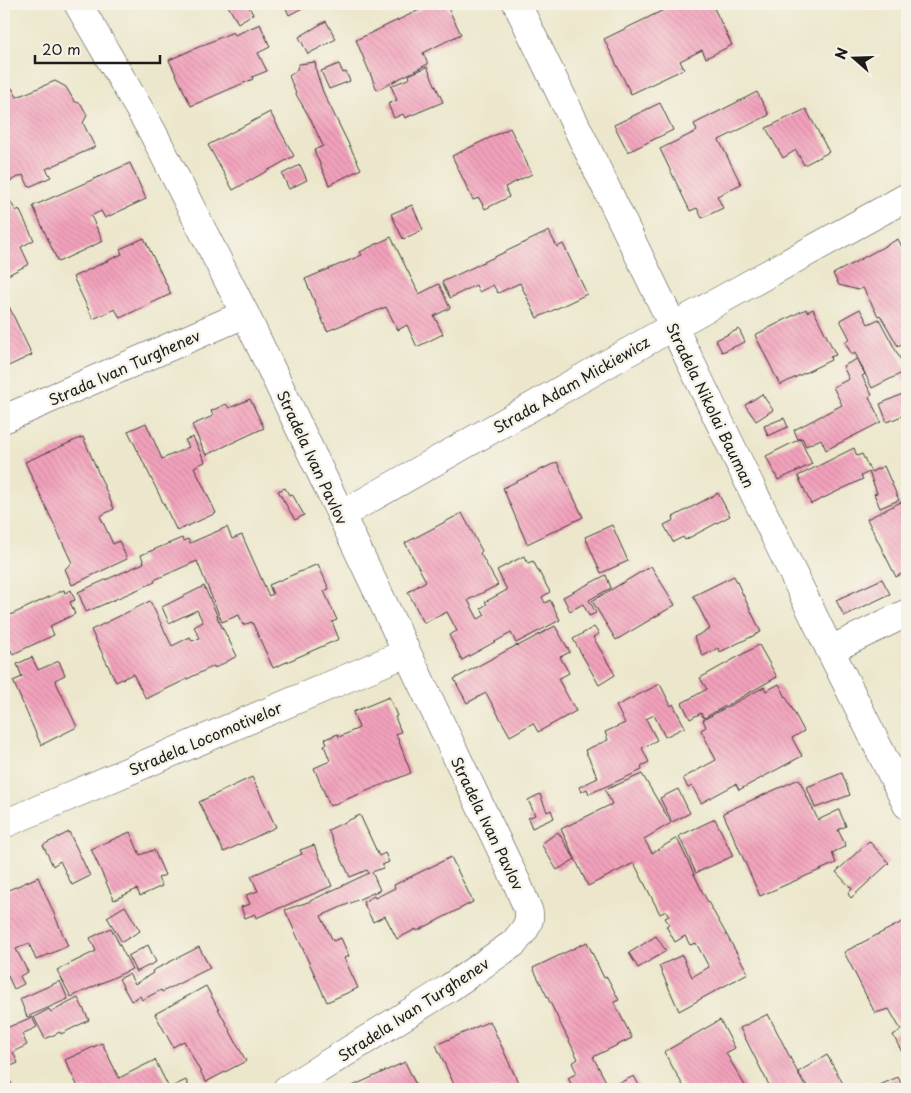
<svg xmlns="http://www.w3.org/2000/svg" width="911" height="1093" font-family="'Playpen Sans',sans-serif">
<style>
.building{fill:url(#building-back-hatch)}
.lines{fill:none;stroke-linecap:round;stroke-linejoin:round}
.minor-casing{stroke:#3b3a36;stroke-width:29}
.minor{stroke:#fff;stroke-width:28}
.labels{text-anchor:middle;dominant-baseline:central;stroke-width:5;stroke-linejoin:round;paint-order:stroke}
.street-label{font-size:15px;fill:#1c1c1c;stroke:#f7f3e8}
</style>
<defs>
<pattern id="building-back-hatch" width="6" height="6" patternUnits="userSpaceOnUse" patternTransform="scale(1.25)"><rect width="6" height="6" fill="#f2a1bb"/><path d="M-1 5l2 2M0 0l6 6M5-1l2 2" fill="none" stroke="#cf8aa0"/></pattern>
</defs>
<rect width="100%" height="100%" fill="#f7f3e8"/>
<filter id="ink" filterUnits="userSpaceOnUse"><feTurbulence type="fractalNoise" baseFrequency=".02" numOctaves="2"/><feDisplacementMap in="SourceGraphic" scale="10" xChannelSelector="R" yChannelSelector="G"/><feConvolveMatrix kernelMatrix="1 2 1 2 8 2 1 2 1" color-interpolation-filters="sRGB"/></filter>
<filter id="wash" filterUnits="userSpaceOnUse"><feTurbulence type="fractalNoise" baseFrequency=".0096" numOctaves="4" result="noise"/><feDisplacementMap in="SourceGraphic" scale="20" xChannelSelector="R" yChannelSelector="G"/><feGaussianBlur stdDeviation="1.12" result="paint"/><feColorMatrix in="noise" values="0 0 0 0 0 0 0 0 0 0 0 0 0 0 0 0 0 1.4 0 .05"/><feComposite in="paint" operator="in"/></filter>
<g filter="url(#wash)">
<rect width="100%" height="100%" fill="#ece7cc"/>
<g id="blocks">
<g class="building">
<polygon points="227,4 247,4 253,14 238,23"/>
<polygon points="284,4 310,4 289,15"/>
<polygon points="432,4 446,4 461,34 423,53 428,64 377,90 356,40"/>
<polygon points="676,4 712,4 732,45 706,58 702,50 680,61 684,69 631,94 604,39"/>
<polygon points="326,21 336,39 308,54 299,37"/>
<polygon points="260,24 270,47 258,53 267,71 252,77 253,79 191,106 169,60 233,32 235,35"/>
<polygon points="315,62 317,74 323,92 361,169 329,185 314,150 323,146 311,120 297,96 289,76 296,71 299,64"/>
<polygon points="339,64 343,73 346,72 350,81 329,89 321,71"/>
<polygon points="427,67 443,102 405,118 403,114 394,118 388,104 397,100 391,86 410,78 409,75"/>
<polygon points="55,81 66,87 74,101 81,104 87,115 83,123 95,147 46,169 51,177 29,187 23,175 8,182 4,172 4,92 12,88 17,97"/>
<polygon points="757,92 769,115 719,140 741,184 717,196 723,208 702,218 697,208 690,211 660,149 697,131 694,124"/>
<polygon points="660,103 673,130 628,152 614,125"/>
<polygon points="806,109 829,152 804,165 796,150 783,158 766,128"/>
<polygon points="270,112 294,156 233,190 208,145"/>
<polygon points="510,128 532,174 505,187 509,197 485,209 479,198 473,200 452,156"/>
<polygon points="130,163 146,199 105,218 101,211 91,216 103,241 58,262 33,206"/>
<polygon points="300,165 307,180 289,189 282,174"/>
<polygon points="4,191 16,211 19,209 34,240 21,247 29,264 4,277"/>
<polygon points="412,205 423,230 403,239 391,214"/>
<polygon points="549,231 557,247 563,244 587,294 537,318 520,283 498,293 493,285 479,292 476,285 450,298 442,282"/>
<polygon points="391,237 419,294 439,284 450,308 434,316 443,334 417,347 407,325 398,330 386,307 327,331 305,279 362,255 360,252"/>
<polygon points="144,238 171,294 120,318 115,309 93,319 73,277 122,254 120,249"/>
<polygon points="898,239 907,257 907,341 898,346 880,315 878,316 863,288 858,290 839,285 833,274"/>
<polygon points="4,296 32,355 4,368"/>
<polygon points="806,309 807,312 813,309 836,355 830,357 831,360 780,385 755,335"/>
<polygon points="860,309 868,324 879,319 905,368 907,367 907,390 900,374 872,388 855,353 852,355 845,342 850,339 840,320"/>
<polygon points="739,329 745,342 722,352 716,340"/>
<polygon points="857,359 865,374 862,376 872,395 869,397 881,422 826,450 821,439 806,446 802,438 798,439 794,430 842,405 833,387 849,379 843,366"/>
<polygon points="907,392 907,414 887,422 880,404"/>
<polygon points="762,394 773,410 756,421 745,405"/>
<polygon points="250,399 264,428 206,455 192,425 213,416 211,411 226,404 229,408"/>
<polygon points="784,418 788,427 768,436 764,426"/>
<polygon points="146,423 162,459 189,447 185,440 193,437 205,462 194,467 216,513 177,531 128,431"/>
<polygon points="83,437 114,509 100,516 113,544 119,541 127,559 72,585 65,569 72,563 25,462"/>
<polygon points="800,439 812,464 778,480 766,456"/>
<polygon points="854,448 857,456 862,454 871,472 884,466 899,500 880,508 874,494 877,493 869,472 861,476 863,479 811,504 798,476"/>
<polygon points="557,462 583,517 527,544 503,488"/>
<polygon points="285,488 289,495 292,494 304,515 295,520 278,491"/>
<polygon points="718,493 730,516 685,540 683,537 673,542 664,525 674,520 673,517"/>
<polygon points="907,499 907,571 896,577 867,519"/>
<polygon points="462,513 482,551 480,553 498,585 468,600 478,619 485,615 481,608 487,604 485,602 507,590 497,570 524,556 528,563 533,561 550,592 542,597 545,603 550,600 560,620 516,643 511,633 462,660 449,635 457,631 447,612 424,623 408,592 426,581 405,543"/>
<polygon points="612,525 628,561 601,573 585,537"/>
<polygon points="227,527 232,539 242,535 269,596 273,594 269,585 318,564 329,589 324,591 337,620 332,622 339,639 273,668 252,622 243,625 239,615 222,622 197,561 154,580 155,582 86,612 78,592 144,563 141,555 182,538 183,541 188,539 190,543"/>
<polygon points="651,566 675,605 616,640 592,601"/>
<polygon points="606,575 611,588 589,600 596,613 589,616 583,604 570,611 563,597"/>
<polygon points="734,576 761,632 720,652 718,648 703,656 694,637 710,629 693,596"/>
<polygon points="882,579 890,594 844,616 836,600"/>
<polygon points="204,586 218,617 217,617 237,656 215,668 214,666 146,699 133,674 116,682 91,630 150,601 172,646 190,637 192,641 200,638 194,627 203,622 197,610 169,623 162,607"/>
<polygon points="64,590 65,593 71,590 75,600 70,602 75,614 50,626 54,635 13,654 4,637 4,618"/>
<polygon points="555,626 570,652 560,657 569,673 558,679 576,711 538,732 533,723 510,736 486,693 467,703 454,679 517,645 518,646"/>
<polygon points="594,627 599,634 593,637 615,675 599,685 573,639"/>
<polygon points="759,645 777,677 704,718 701,713 690,719 682,703 707,689 700,678"/>
<polygon points="32,657 38,670 59,661 65,675 55,680 77,727 41,745 13,681 22,677 17,664"/>
<polygon points="660,684 671,706 673,704 685,727 665,737 654,715 646,719 657,740 642,748 649,762 641,766 642,770 589,794 587,789 581,792 579,787 598,778 585,750 608,740 605,732 625,723 616,706"/>
<polygon points="779,684 804,731 792,738 802,756 739,790 736,784 701,803 692,786 688,788 683,778 716,760 701,730 706,727 703,720 764,687 766,691"/>
<polygon points="389,697 397,716 395,717 401,732 396,734 411,773 330,806 314,768 330,761 324,745 327,744 325,739 338,734 339,737 359,728 353,712"/>
<polygon points="842,773 850,795 815,808 807,787"/>
<polygon points="642,774 671,823 644,839 652,853 677,838 703,893 748,973 679,1011 659,966 682,955 692,977 709,967 696,943 690,945 685,936 675,942 666,926 669,924 665,918 669,916 666,911 660,914 634,863 588,886 561,829 612,804 605,790"/>
<polygon points="252,777 276,827 224,852 199,802"/>
<polygon points="799,779 818,820 839,810 846,826 838,830 846,846 832,853 836,863 760,896 723,813"/>
<polygon points="678,789 690,813 672,822 660,798"/>
<polygon points="540,794 547,812 551,810 554,818 532,828 528,818 535,815 528,800"/>
<polygon points="360,815 379,856 385,853 389,862 382,865 383,868 372,872 380,890 321,916 333,941 341,938 349,956 344,958 358,988 327,1002 285,910 308,902 369,873 367,870 350,877 328,830"/>
<polygon points="715,819 733,856 696,873 679,836"/>
<polygon points="69,832 90,876 72,885 60,861 53,866 43,845"/>
<polygon points="130,832 140,855 154,850 165,875 158,878 162,886 140,896 137,889 114,900 91,849"/>
<polygon points="558,832 575,859 557,870 541,844"/>
<polygon points="869,841 889,863 851,898 848,894 852,889 836,872"/>
<polygon points="314,845 332,886 256,918 255,914 245,918 241,907 250,904 246,895 258,891 251,876 302,854 300,850"/>
<polygon points="451,857 473,902 417,931 416,929 397,939 385,916 373,922 363,902 374,896 375,898 395,888 394,885"/>
<polygon points="38,877 68,946 36,960 29,943 16,949 28,972 20,976 24,984 14,989 4,968 4,892"/>
<polygon points="125,906 140,931 122,942 107,917"/>
<polygon points="906,920 907,923 907,1054 904,1056 893,1035 901,1030 889,1009 875,1013 844,952"/>
<polygon points="111,928 132,969 71,997 57,970 96,951 90,938"/>
<polygon points="656,936 666,951 638,968 629,953"/>
<polygon points="587,942 604,978 607,977 619,1000 614,1002 632,1038 593,1057 610,1089 574,1089 568,1078 577,1073 572,1063 578,1059 533,968"/>
<polygon points="148,945 156,962 136,972 128,956"/>
<polygon points="199,947 210,968 162,992 161,990 142,1000 140,996 131,1001 119,979 129,974 135,984 153,973 152,971"/>
<polygon points="60,981 68,999 27,1017 20,999"/>
<polygon points="206,986 246,1061 206,1082 184,1041 173,1047 155,1014"/>
<polygon points="78,998 89,1020 61,1034 60,1032 45,1039 34,1017 49,1009 51,1012"/>
<polygon points="768,1014 806,1089 771,1089 740,1028"/>
<polygon points="32,1017 37,1027 22,1034 27,1045 13,1052 18,1063 4,1069 4,1029"/>
<polygon points="720,1020 735,1048 726,1053 747,1089 685,1089 664,1052"/>
<polygon points="490,1021 521,1089 456,1089 436,1045"/>
<polygon points="102,1043 119,1078 155,1060 169,1088 186,1080 190,1089 79,1089 65,1060"/>
<polygon points="827,1055 846,1089 809,1089 798,1072"/>
<polygon points="405,1062 418,1089 346,1089"/>
<polygon points="907,1064 907,1081 901,1067"/>
<polygon points="7,1076 14,1089 4,1089 4,1077"/>
<polygon points="634,1076 641,1089 619,1089 617,1084"/>
<polygon points="898,1077 904,1089 871,1089"/>
</g>
</g>
</g>
<g filter="url(#ink)">
<use href="#blocks" fill-opacity="0" stroke="#3b3a36" stroke-width="1"/>
<g class="lines">
<defs>
<g id="minor">
<polyline points="78,4 152,131 245,314 517,883 529,912 529,920 525,929 514,943 449,988 287,1089"/>
<polyline points="517,4 830,650 907,805"/>
<polyline points="4,419 245,314"/>
<polyline points="341,515 672,327 907,197"/>
<polyline points="830,650 907,613"/>
<polyline points="4,824 406,653"/>
</g>
</defs>
<use href="#minor" class="minor-casing"/>
<use href="#minor" class="minor"/>
</g>
</g>
<g class="labels">
<g class="street-label">
<text transform="translate(124 367) rotate(-24)">Strada Ivan Turghenev</text>
<text transform="translate(571 384) rotate(-30)">Strada Adam Mickiewicz</text>
<text transform="translate(711 405) rotate(64)">Stradela Nikolai Bauman</text>
<text transform="translate(313 457) rotate(65)">Stradela Ivan Pavlov</text>
<text transform="translate(205 738) rotate(-23)">Stradela Locomotivelor</text>
<text transform="translate(488 823) rotate(64)">Stradela Ivan Pavlov</text>
<text transform="translate(413 1009) rotate(-33)">Stradela Ivan Turghenev</text>
</g>
</g>
<rect width="911" height="1093" fill="none" stroke="#f7f3e8" stroke-width="20"/>
<g transform="translate(854 58) rotate(290)" stroke="#f7f3e8" stroke-width="4" paint-order="stroke">
<path d="M0-4L9 19L0 12L-9 19Z" fill="#1c1c1c"/>
<text y="-8" font-size="14" font-weight="bold" text-anchor="middle" fill="#1c1c1c">N</text>
</g>
<path d="M35 55v8h125v-8" fill="none" stroke="#1c1c1c" stroke-width="2.5"/>
<text x="42" y="55" font-size="15" fill="#1c1c1c" stroke="#f7f3e8" stroke-width="4" paint-order="stroke">20 m</text>
</svg>
